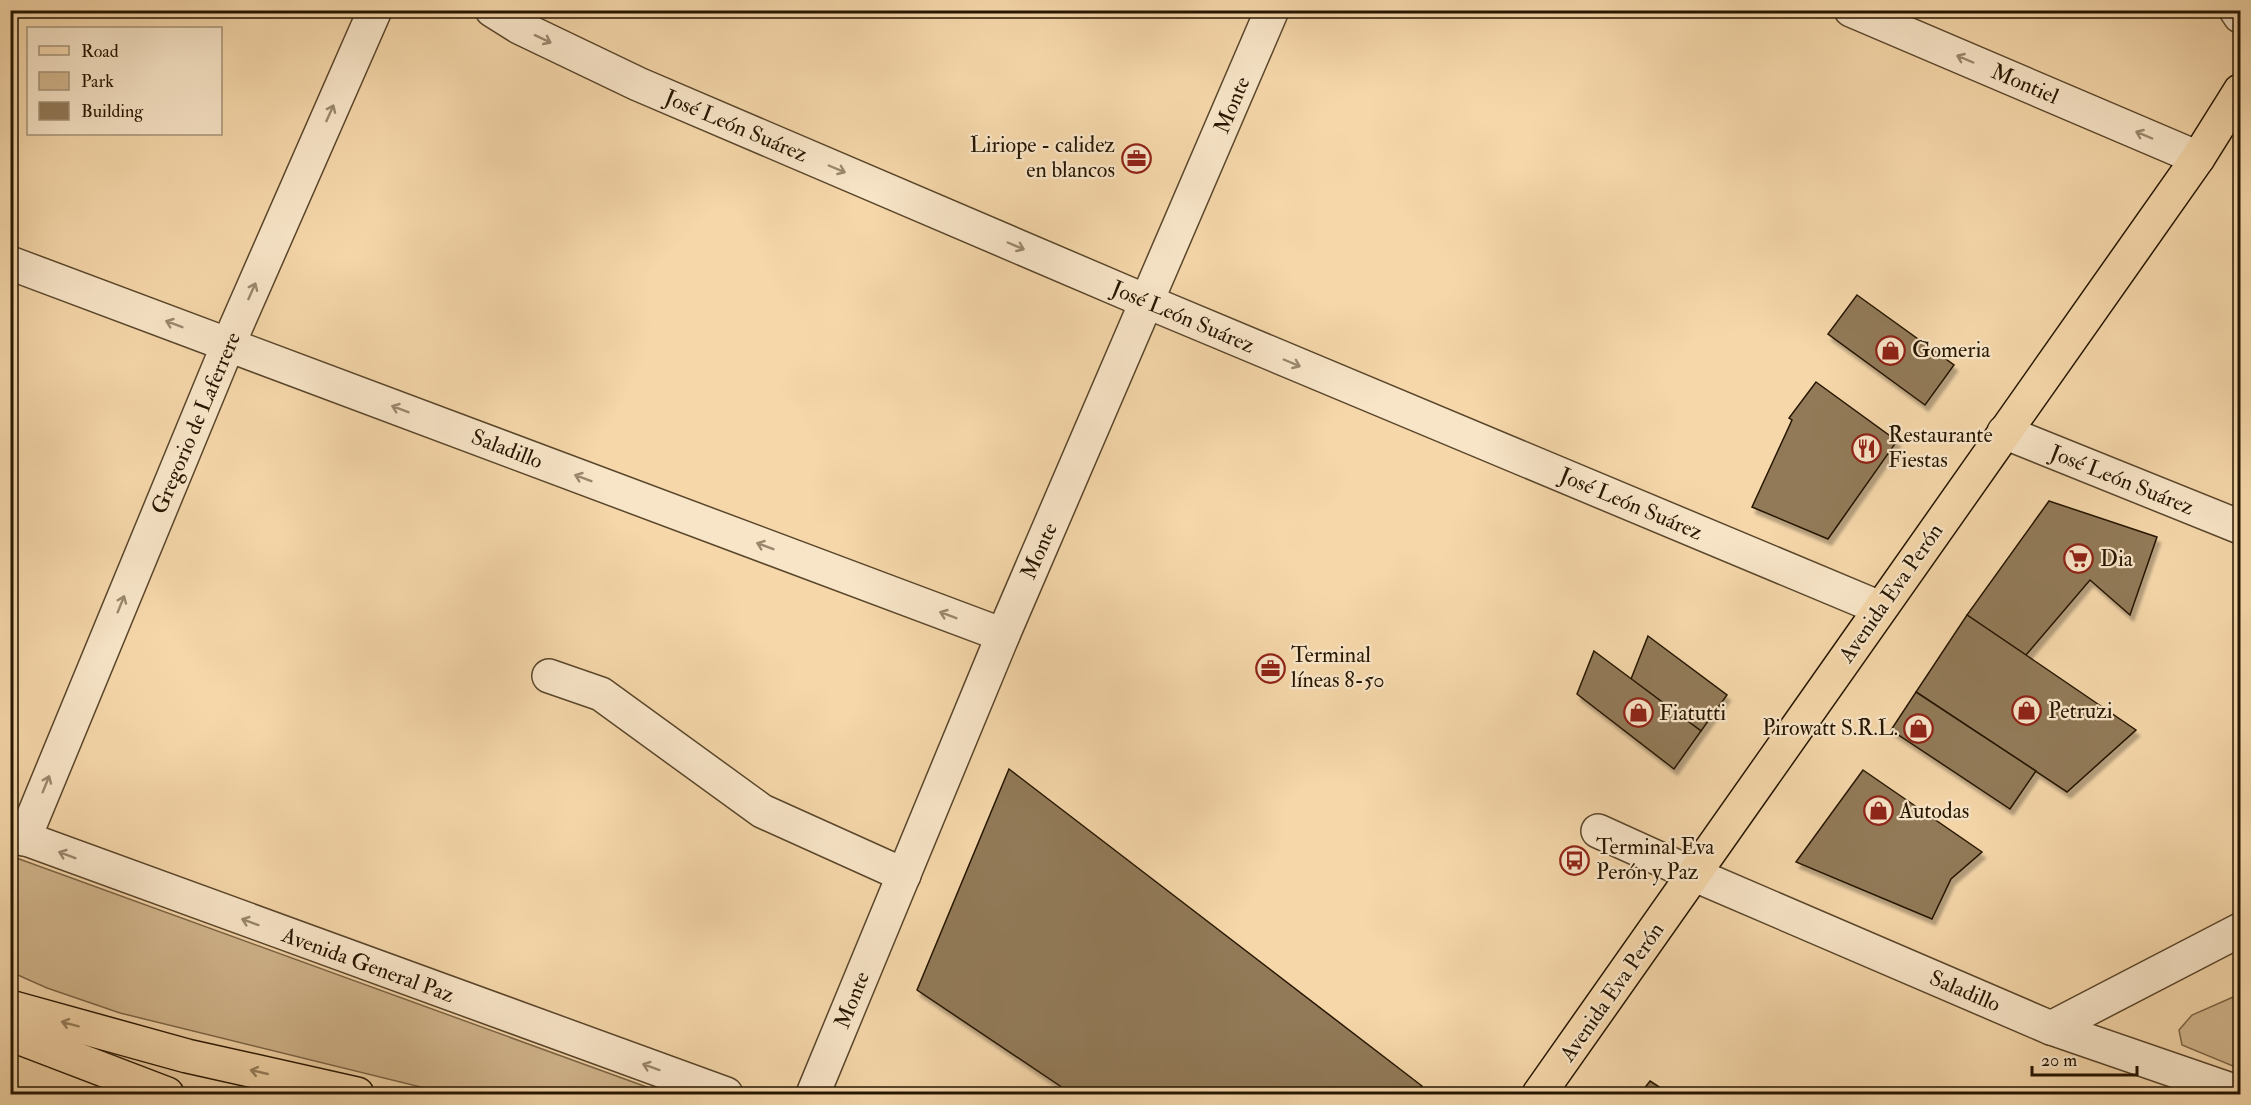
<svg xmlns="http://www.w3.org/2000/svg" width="2251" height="1105" font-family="'IM FELL Double Pica',serif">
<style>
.green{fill:#d2b68d;stroke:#7c6647;stroke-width:1.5}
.building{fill:#927a59;stroke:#261601;stroke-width:1.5;filter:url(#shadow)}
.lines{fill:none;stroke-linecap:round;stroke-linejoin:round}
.minor-casing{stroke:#5a462b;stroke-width:36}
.major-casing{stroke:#261601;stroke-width:36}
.highway-casing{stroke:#261601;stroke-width:36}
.minor{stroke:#f8e5c8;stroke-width:33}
.major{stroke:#f5d7aa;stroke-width:33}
.highway{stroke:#f5d7aa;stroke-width:33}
.oneway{stroke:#9a886e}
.oneway2{stroke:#98805e}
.labels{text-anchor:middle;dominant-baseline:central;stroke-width:4.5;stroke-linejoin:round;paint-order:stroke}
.street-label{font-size:22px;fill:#261601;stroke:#f8e5c8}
.poi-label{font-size:22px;fill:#261601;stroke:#f8e5c8;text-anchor:start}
</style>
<defs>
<filter id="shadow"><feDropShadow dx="3.5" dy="6" stdDeviation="1.5" flood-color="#0004"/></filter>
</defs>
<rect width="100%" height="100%" fill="#f5d7aa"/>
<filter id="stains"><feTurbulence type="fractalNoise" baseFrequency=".00333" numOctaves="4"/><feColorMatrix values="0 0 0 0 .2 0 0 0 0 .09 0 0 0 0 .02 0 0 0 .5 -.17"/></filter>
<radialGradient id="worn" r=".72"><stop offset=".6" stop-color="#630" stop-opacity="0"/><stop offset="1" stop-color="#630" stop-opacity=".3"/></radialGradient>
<g class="green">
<polygon points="11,856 666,1094 449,1094 120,1013 47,988 11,972"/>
<polygon points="2240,994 2240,1069 2182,1045 2179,1030 2192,1015"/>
</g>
<g class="building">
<polygon points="1857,295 1954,365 1925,405 1828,334"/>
<polygon points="1816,382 1897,441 1828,539 1752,507 1792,420 1789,418"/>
<polygon points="2049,501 2157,537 2130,615 2090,580 2026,655 1967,615"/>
<polygon points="1967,615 2026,655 2136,730 2067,792 1916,692"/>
<polygon points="1648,636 1727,695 1701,731 1631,679"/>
<polygon points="1594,651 1701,731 1674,769 1577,694"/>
<polygon points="1916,692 2036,771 2010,809 1891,730"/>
<polygon points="1009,769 1422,1086 1415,1094 1072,1094 917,990"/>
<polygon points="1863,770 1982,852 1951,879 1932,919 1796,862"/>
<polygon points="1650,1081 1670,1094 1640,1094"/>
</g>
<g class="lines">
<defs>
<g id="minor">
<polyline points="492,10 519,27 638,84 1148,302 1880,608"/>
<polyline points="1851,10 2198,158"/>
<polyline points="2236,10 2240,16"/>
<polyline points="10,263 1003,635"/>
<polyline points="2004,432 2240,527"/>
<polyline points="549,676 601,694 762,811 904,875"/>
<polyline points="1598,831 1695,875 2051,1028 2240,1093"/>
<polyline points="10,833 726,1094"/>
<polyline points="24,839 228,345 375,10"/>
<polyline points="2051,1028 2240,930"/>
<polyline points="813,1094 1003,635 1272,10"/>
</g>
<polyline id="major" points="1539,1094 2198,158 2240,91"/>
<g id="highway">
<polyline points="10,1007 187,1056 357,1094"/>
<polyline points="10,1034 167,1094"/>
</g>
</defs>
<use href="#minor" class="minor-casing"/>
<use href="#major" class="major-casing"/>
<use href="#highway" class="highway-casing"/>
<use href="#minor" class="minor"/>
<use href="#major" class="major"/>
<use href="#highway" class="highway"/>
</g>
<defs><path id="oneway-shaft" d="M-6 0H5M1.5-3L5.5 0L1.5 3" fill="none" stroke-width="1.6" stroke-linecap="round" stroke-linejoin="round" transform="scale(1.5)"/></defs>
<g class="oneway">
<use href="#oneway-shaft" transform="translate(543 39) rotate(25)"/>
<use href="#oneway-shaft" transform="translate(1965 59) rotate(-157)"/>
<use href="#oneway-shaft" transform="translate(330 113) rotate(-66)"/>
<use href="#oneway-shaft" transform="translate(2144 135) rotate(-157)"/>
<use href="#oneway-shaft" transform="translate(837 169) rotate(23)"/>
<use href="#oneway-shaft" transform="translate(1016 246) rotate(23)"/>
<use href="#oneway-shaft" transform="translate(252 291) rotate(-66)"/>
<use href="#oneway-shaft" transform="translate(174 324) rotate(-159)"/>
<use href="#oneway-shaft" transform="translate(1292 363) rotate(23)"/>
<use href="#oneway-shaft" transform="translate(400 409) rotate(-159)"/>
<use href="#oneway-shaft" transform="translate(583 478) rotate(-159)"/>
<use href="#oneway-shaft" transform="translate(765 546) rotate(-159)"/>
<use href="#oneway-shaft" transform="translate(121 604) rotate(-68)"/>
<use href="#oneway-shaft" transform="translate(948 615) rotate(-159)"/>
<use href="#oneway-shaft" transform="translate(46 784) rotate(-68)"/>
<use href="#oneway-shaft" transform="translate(67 855) rotate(-159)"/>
<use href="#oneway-shaft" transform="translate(250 922) rotate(-160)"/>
<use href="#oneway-shaft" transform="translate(651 1067) rotate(-160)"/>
</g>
<g class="oneway2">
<use href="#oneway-shaft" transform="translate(70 1024) rotate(-165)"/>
<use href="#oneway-shaft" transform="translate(259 1072) rotate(-167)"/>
</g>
<defs>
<symbol id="office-ring" viewBox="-11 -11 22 22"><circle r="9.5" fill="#f8e5c8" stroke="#8f2418" stroke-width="1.5"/><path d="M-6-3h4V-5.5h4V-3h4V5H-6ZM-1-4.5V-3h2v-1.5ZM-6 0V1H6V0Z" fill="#8f2418"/></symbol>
<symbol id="shop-ring" viewBox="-11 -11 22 22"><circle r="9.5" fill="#f8e5c8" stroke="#8f2418" stroke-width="1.5"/><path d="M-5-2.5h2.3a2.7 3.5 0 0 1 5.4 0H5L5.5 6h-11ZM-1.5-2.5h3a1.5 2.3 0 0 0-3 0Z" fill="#8f2418"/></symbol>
<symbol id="restaurant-ring" viewBox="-11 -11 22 22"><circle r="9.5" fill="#f8e5c8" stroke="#8f2418" stroke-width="1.5"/><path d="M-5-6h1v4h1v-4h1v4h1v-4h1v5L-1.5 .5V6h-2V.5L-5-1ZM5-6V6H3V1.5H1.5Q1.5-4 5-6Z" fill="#8f2418"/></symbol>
<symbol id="supermarket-ring" viewBox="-11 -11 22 22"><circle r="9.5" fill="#f8e5c8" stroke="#8f2418" stroke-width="1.5"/><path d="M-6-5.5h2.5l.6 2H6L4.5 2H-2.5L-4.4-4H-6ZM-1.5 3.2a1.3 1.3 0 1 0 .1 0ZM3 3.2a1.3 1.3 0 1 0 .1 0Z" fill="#8f2418"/></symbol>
<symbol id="bus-ring" viewBox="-11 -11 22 22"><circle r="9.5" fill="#f8e5c8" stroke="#8f2418" stroke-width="1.5"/><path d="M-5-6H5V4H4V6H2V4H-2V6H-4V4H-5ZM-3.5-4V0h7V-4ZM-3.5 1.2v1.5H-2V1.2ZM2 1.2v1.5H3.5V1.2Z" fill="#8f2418"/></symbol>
</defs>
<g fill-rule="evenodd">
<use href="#office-ring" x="1120" y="142" width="33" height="33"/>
<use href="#shop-ring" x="1874" y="334" width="33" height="33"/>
<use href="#restaurant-ring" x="1850" y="432" width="33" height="33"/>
<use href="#supermarket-ring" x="2062" y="542" width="33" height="33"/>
<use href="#office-ring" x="1254" y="652" width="33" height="33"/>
<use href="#shop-ring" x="2010" y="694" width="33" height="33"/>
<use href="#shop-ring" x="1622" y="696" width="33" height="33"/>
<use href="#shop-ring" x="1902" y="712" width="33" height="33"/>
<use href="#shop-ring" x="1862" y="794" width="33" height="33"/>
<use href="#bus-ring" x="1558" y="844" width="33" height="33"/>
</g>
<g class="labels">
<g class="street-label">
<text transform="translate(2025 84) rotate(23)">Montiel</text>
<text transform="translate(1232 105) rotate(-67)">Monte</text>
<text transform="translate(736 126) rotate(23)">José León Suárez</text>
<text transform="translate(1183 317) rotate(23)">José León Suárez</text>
<text transform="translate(196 423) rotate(-67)">Gregorio de Laferrere</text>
<text transform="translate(507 449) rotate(21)">Saladillo</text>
<text transform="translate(2122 480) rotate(22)">José León Suárez</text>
<text transform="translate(1631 504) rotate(23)">José León Suárez</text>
<text transform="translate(1039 551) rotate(-66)">Monte</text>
<text transform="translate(1891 593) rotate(-55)">Avenida Eva Perón</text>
<text transform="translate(368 965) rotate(20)">Avenida General Paz</text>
<text transform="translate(1965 991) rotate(23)">Saladillo</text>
<text transform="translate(1612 992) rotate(-55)">Avenida Eva Perón</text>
<text transform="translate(852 1000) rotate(-68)">Monte</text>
</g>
<g class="poi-label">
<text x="1115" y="145" text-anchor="end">Liriope - calidez<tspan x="1115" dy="25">en blancos</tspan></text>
<text x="1912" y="350">Gomeria</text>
<text x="1888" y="435">Restaurante<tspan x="1888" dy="25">Fiestas</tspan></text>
<text x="2100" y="559">Dia</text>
<text x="1291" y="655">Terminal<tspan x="1291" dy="25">líneas 8-50</tspan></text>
<text x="2048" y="711">Petruzi</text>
<text x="1659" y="713">Fiatutti</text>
<text x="1898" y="728" text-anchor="end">Pirowatt S.R.L.</text>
<text x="1899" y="811">Autodas</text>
<text x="1596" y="847">Terminal Eva<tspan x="1596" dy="25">Perón y Paz</tspan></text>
</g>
</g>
<rect width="2251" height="1105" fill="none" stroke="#f5d7aa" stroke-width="36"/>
<rect x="12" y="12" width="2227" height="1081" fill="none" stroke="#261601" stroke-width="3"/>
<rect x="18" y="18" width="2215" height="1069" fill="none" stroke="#261601" stroke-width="1.5"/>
<rect x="27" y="27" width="195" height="108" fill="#f8e5c8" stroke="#a49278" stroke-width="1.5"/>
<rect x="39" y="46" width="30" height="9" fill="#f5d7aa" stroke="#a49278" stroke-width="1.5"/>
<text x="81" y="57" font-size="18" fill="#261601">Road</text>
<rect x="39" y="72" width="30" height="18" fill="#d2b68d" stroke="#a49278" stroke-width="1.5"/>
<text x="81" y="87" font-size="18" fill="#261601">Park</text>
<rect x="39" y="102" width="30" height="18" fill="#927a59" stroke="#a49278" stroke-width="1.5"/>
<text x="81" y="117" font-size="18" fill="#261601">Building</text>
<path d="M2032 1066v9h105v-9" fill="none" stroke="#261601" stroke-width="3"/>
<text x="2041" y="1066" font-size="18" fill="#261601" stroke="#f8e5c8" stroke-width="4.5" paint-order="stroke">20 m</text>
<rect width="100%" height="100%" filter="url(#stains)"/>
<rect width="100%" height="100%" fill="url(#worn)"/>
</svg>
